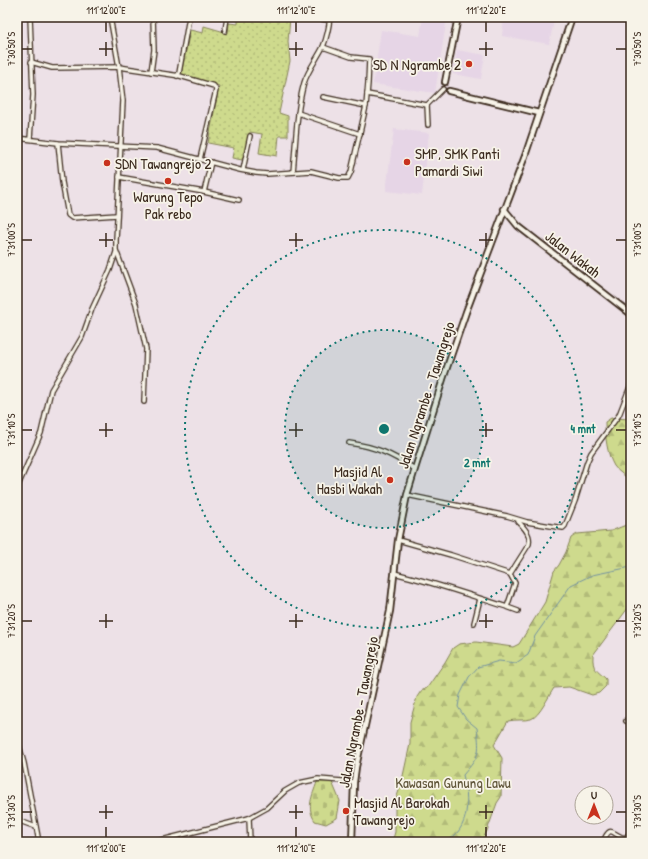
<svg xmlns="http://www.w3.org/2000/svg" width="648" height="859" font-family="'Patrick Hand',sans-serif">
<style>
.built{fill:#e6d5e6}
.grass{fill:url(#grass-dots);stroke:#848256}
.forest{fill:url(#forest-firs);stroke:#848256}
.cemetery{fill:url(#cemetery-stones);stroke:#848256}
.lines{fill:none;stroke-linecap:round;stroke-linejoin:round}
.stream{stroke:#7392a1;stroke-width:1}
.street-casing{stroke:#3b2a1e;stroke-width:6}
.secondary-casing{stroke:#3b2a1e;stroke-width:8}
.street{stroke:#f7f3e8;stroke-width:3.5}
.secondary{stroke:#f7f3e8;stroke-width:4.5}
.ticks{fill:none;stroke:#3b2a1e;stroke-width:1.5}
.ring{fill:none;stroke:#0f766e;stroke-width:2;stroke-dasharray:2 4}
.poi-dot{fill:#c8321e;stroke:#f7f3e8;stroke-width:1.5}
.labels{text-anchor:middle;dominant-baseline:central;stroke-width:3.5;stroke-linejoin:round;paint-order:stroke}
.poi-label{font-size:15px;fill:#3b2a1e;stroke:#f7f3e8;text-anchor:start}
.street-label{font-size:15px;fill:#3b2a1e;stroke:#f7f3e8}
.park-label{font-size:15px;fill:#60563a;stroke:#f7f3e8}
.centre{fill:#0f766e;stroke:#f7f3e8;stroke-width:2}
.ring-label{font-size:12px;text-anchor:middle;font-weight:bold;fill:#0f766e;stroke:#f7f3e8;stroke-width:3.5;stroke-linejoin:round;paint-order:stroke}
.neatline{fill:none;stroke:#3b2a1e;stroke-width:1.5}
.ticks-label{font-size:10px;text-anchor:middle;fill:#3b2a1e}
</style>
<defs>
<pattern id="grass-dots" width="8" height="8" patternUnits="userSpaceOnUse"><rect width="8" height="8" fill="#ceda8d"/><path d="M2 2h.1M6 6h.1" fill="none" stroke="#b2bb79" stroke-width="1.8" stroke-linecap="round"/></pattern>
<pattern id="forest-firs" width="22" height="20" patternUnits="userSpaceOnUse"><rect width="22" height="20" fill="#ceda8d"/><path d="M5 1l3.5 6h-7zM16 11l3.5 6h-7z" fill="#b2bb79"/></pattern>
<pattern id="cemetery-stones" width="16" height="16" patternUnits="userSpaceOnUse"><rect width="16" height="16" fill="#ceda8d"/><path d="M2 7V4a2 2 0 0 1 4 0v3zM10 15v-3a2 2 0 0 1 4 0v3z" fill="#b2bb79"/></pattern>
</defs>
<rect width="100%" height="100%" fill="#ede1e7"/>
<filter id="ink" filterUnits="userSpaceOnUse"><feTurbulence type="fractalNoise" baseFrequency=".025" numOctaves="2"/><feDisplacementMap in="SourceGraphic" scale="8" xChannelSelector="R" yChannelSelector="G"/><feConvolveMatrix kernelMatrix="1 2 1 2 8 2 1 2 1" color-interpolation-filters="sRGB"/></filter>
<g filter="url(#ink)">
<g class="built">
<polygon points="423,17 447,17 435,93 373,84 381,30 420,36"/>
<polygon points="504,17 555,17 549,44 502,36"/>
<polygon points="457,50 485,55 481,79 453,74"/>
<polygon points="394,129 429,133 422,195 386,191"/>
</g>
<polygon class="grass" points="238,17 290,17 288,42 290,61 279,113 288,116 288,136 279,136 277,156 259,153 262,134 250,132 242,160 232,158 234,148 208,143 219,86 181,75 190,30 203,33 204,26 228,33 229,23 238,24"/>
<g class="forest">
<path d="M 611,418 L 631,419 L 631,481 C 626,476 618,472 614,466 C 607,454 605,436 605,422 Z"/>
<path d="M 631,523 L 631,604 L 593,655 C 592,670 597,670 606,679 L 606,686 L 599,693 L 592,695 L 569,687 L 554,688 C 549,695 540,716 531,719 C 524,721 516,719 508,721 L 494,745 L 502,758 L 501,797 L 497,803 L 487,831 L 481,842 L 392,842 L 395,832 L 395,802 L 401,785 L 410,744 L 410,722 L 417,697 L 421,691 L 427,688 L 445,662 L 453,648 L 459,644 L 476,642 L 513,647 L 519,644 L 545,602 L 554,571 L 559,565 L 566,552 L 571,538 L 577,534 L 611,531 Z"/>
</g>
<path class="cemetery" d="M 317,782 L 332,782 L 340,801 L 337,818 L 326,824 L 315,821 C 306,807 312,797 317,782 Z"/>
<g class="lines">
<path class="stream" d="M 445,842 C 471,830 469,798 463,775 C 480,755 480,754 477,728 L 466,719 L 458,707 L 460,695 L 469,677 L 478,667 L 499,661 L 516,663 L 528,655 L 535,636 L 571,585 L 592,575 L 631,567"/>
<defs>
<g id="street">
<polyline points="110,17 119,67 123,101 116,240 116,250 136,304 146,349 144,402"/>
<polyline points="303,17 330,20"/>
<polyline points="225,31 227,17"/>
<polyline points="31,62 52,68 119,67 180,76 214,86 216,90 200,159"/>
<polyline points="151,72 154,50 153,17"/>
<polyline points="177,76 179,73 189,17"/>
<polyline points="367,94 427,105 443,89"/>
<polyline points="323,97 366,106"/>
<polyline points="427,105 428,125"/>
<polyline points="298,113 360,134"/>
<polyline points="17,138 58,143 157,148 240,170 256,173 267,174 311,171 339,178 348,178 351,172 366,106 368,83 369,59 351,57 323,47"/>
<polyline points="30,139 33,95 30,17"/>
<polyline points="58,143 62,182 68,215 72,218 117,215"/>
<polyline points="243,170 250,136"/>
<path d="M 293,172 C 296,142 296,112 304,83 C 308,70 317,59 323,47 C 327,37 329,27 330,17"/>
<polyline points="119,177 204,192 239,200"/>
<polyline points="204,192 211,162"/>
<path d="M 349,443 C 377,447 391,454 415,469"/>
<polyline points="17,488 41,433 51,390 82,337 92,309 110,270 116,252"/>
<polyline points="407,495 507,516 527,522 563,528 565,526 575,501 587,462 591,453 619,415 631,384"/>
<path d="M 394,573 C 432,582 469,595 507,607 L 515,583 L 510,574 L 451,555 L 398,540"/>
<path d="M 510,574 L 529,544 C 531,534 524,528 518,521"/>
<polyline points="507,607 518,611"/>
<polyline points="474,623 480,599"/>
<polyline points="626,721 631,714"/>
<polyline points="17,738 24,763 39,842"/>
<polyline points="249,818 250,842"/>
<polyline points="17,820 36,827"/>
<polyline points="154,842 249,818 267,808 285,791 299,783 318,779 354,782"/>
<path d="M 603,842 C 611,823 612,835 625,838 L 628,835 L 631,830"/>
</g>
<g id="secondary">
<polyline points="445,82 458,17"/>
<polyline points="449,91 539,113"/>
<polyline points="504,209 518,226 631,314"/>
<polyline points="352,842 354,782 356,767 390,611 398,540 407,495 415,469 443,379 466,312 525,156 572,17"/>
</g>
</defs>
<use href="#street" class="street-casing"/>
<use href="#secondary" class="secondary-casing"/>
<use href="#street" class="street"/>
<use href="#secondary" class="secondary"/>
</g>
</g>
<path class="ticks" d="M 106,22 L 106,32M 296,22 L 296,32M 486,22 L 486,32M 106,42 L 106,56M 296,42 L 296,56M 486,42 L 486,56M 22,49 L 32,49M 99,49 L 113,49M 289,49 L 303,49M 479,49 L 493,49M 616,49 L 626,49M 106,233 L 106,247M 296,233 L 296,247M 486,233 L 486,247M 22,240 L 32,240M 99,240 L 113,240M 289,240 L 303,240M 479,240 L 493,240M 616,240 L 626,240M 106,423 L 106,437M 296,423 L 296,437M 486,423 L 486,437M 22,430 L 32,430M 99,430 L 113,430M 289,430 L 303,430M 479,430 L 493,430M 616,430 L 626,430M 106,614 L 106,628M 296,614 L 296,628M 486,614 L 486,628M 22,621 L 32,621M 99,621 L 113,621M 289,621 L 303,621M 479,621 L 493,621M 616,621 L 626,621M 106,805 L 106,819M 296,805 L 296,819M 486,805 L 486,819M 22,812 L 32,812M 99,812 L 113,812M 289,812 L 303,812M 479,812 L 493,812M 616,812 L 626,812M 106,827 L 106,837M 296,827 L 296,837M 486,827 L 486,837"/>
<circle cx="384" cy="429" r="99" fill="#0f766e" fill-opacity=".12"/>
<g class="ring">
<circle cx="384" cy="429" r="99"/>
<circle cx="384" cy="429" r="199"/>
</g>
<g class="poi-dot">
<circle cx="469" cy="64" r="4"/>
<circle cx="407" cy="162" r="4"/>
<circle cx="107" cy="163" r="4"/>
<circle cx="168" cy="181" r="4"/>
<circle cx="390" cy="480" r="4"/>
<circle cx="346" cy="811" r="4"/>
</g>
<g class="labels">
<g class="poi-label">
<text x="461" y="64" text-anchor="end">SD N Ngrambe 2</text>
<text x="415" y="153">SMP, SMK Panti<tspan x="415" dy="17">Pamardi Siwi</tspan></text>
<text x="115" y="163">SDN Tawangrejo 2</text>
<text x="168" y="196" text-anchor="middle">Warung Tepo<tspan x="168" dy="17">Pak rebo</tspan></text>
<text x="382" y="471" text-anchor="end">Masjid Al<tspan x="382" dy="17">Hasbi Wakah</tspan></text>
<text x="354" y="802">Masjid Al Barokah<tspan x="354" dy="17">Tawangrejo</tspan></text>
</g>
<g class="street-label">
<text transform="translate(573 254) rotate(38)">Jalan Wakah</text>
<text transform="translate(426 395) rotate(-72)">Jalan Ngrambe - Tawangrejo</text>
<text transform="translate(358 712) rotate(-79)">Jalan Ngrambe - Tawangrejo</text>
</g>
<g class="park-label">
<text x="453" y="782">Kawasan Gunung Lawu</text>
</g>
</g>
<circle cx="384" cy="429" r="6" class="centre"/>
<g class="ring-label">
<text x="583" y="433">4 mnt</text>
<text x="477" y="467">2 mnt</text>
</g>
<rect width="648" height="859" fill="none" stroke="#f7f3e8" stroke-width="44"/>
<g transform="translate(594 805)"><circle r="19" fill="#f7f3e8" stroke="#aca397"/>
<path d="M0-3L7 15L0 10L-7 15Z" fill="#c8321e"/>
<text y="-6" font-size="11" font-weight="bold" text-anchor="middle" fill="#3b2a1e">U</text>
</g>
<rect x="22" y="22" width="604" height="815" class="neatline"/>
<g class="ticks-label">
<text x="106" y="14">111°12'00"E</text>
<text x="296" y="14">111°12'10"E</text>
<text x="486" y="14">111°12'20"E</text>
<text transform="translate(11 49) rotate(-90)" y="4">7°30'50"S</text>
<text transform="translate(637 49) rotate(-90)" y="4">7°30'50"S</text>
<text transform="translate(11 240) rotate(-90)" y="4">7°31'00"S</text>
<text transform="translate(637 240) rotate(-90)" y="4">7°31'00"S</text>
<text transform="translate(11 430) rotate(-90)" y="4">7°31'10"S</text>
<text transform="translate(637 430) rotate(-90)" y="4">7°31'10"S</text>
<text transform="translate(11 621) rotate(-90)" y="4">7°31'20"S</text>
<text transform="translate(637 621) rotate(-90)" y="4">7°31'20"S</text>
<text transform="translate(11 812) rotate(-90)" y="4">7°31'30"S</text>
<text transform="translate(637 812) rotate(-90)" y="4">7°31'30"S</text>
<text x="106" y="852">111°12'00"E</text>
<text x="296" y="852">111°12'10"E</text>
<text x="486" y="852">111°12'20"E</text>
</g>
</svg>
